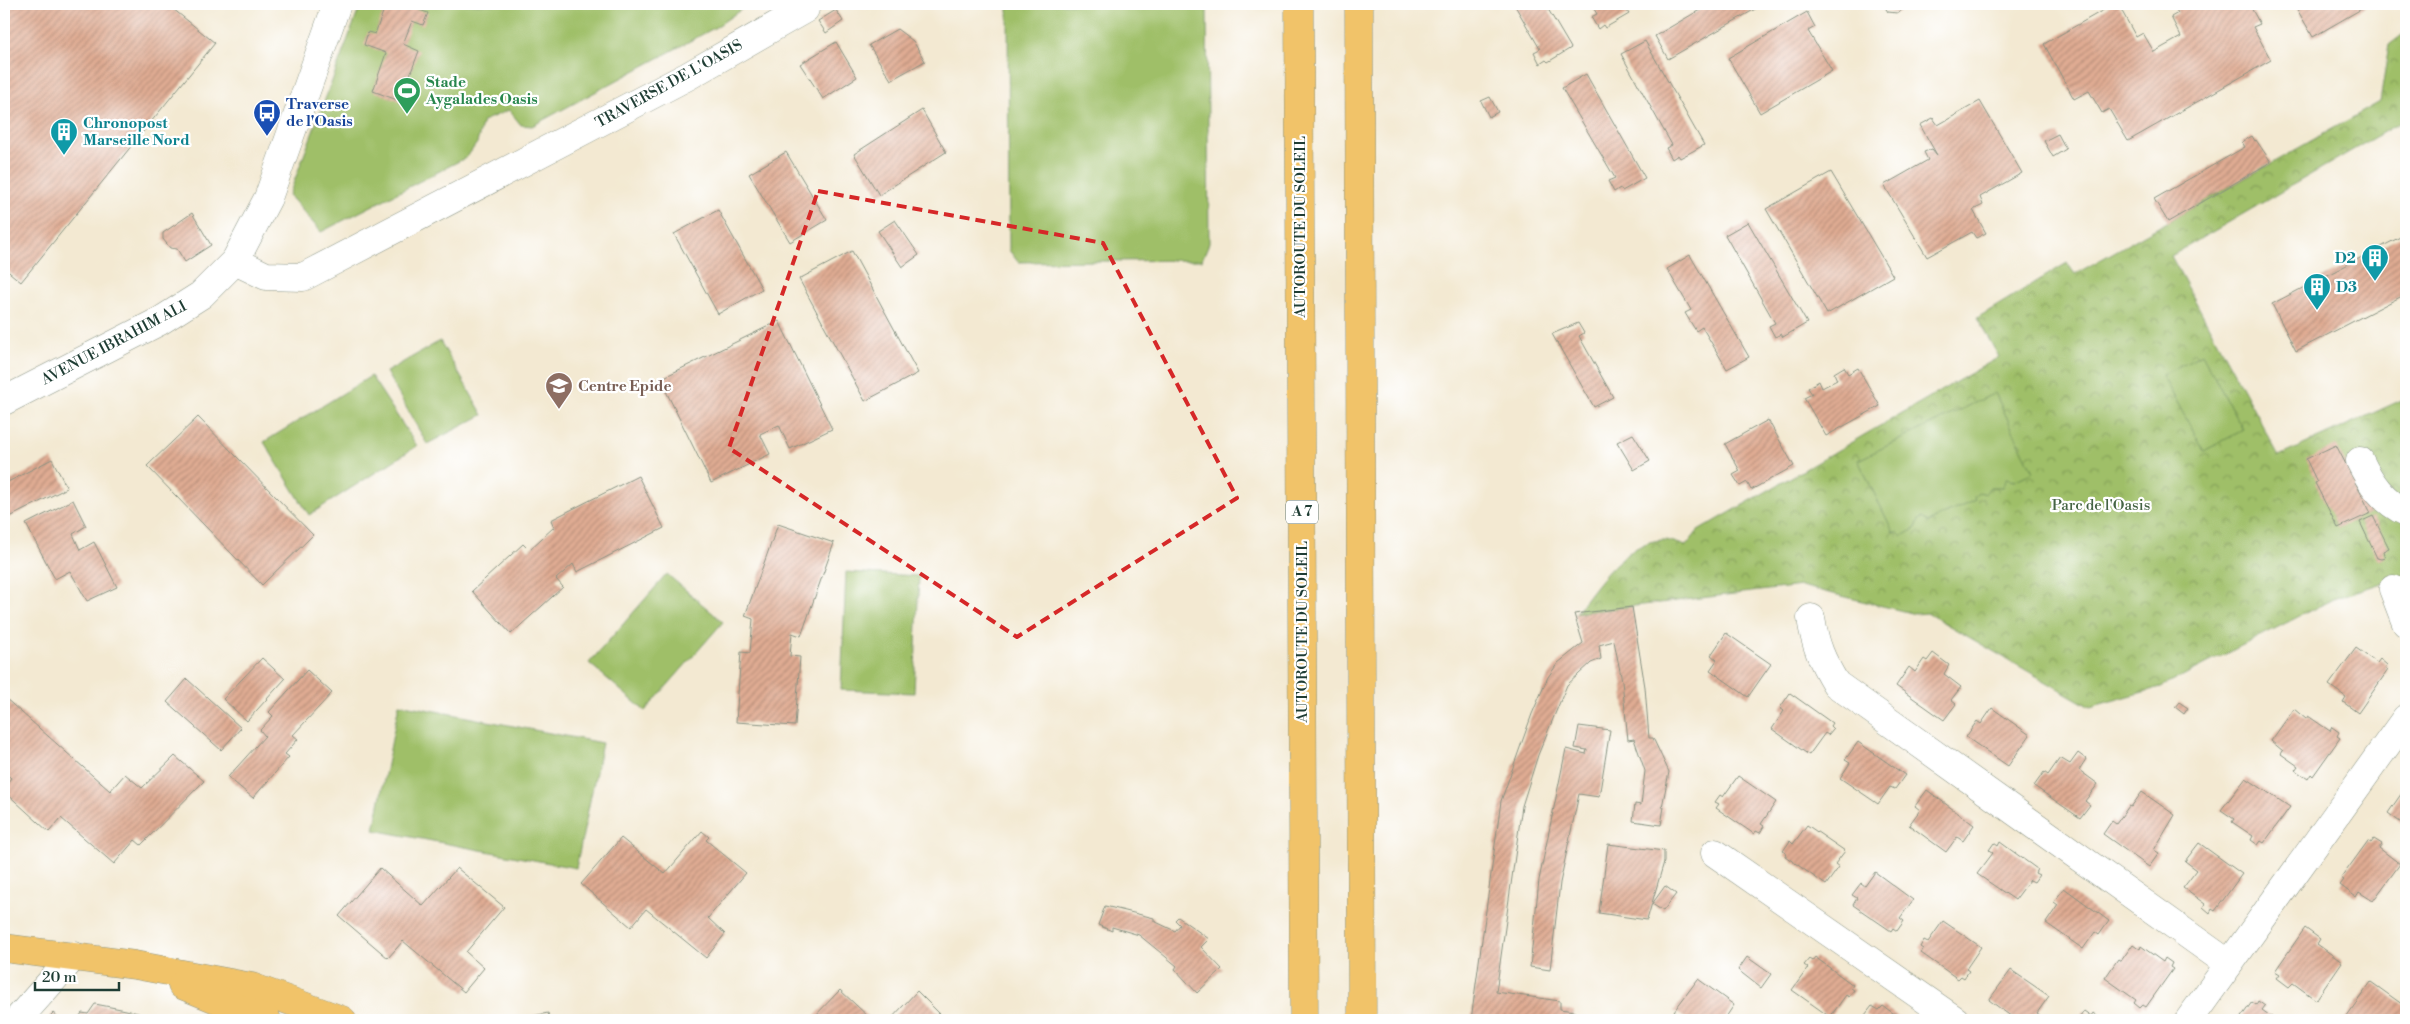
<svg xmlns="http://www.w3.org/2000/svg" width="2410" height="1024" font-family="'Libre Bodoni',serif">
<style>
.park{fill:url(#park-crowns);stroke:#5f7e4e}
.pitch{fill:#9fbf68;stroke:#5f7e4e}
.building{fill:url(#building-hatch)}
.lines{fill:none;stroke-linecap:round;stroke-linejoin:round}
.minor-casing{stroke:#899383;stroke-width:29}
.major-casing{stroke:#899383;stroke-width:29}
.highway-casing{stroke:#899383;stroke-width:29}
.minor{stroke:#fff;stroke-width:28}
.major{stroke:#f1c369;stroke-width:28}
.highway{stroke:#f1c369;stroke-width:28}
.marked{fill:none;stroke:#d62828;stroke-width:4;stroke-dasharray:10 6;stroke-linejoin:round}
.labels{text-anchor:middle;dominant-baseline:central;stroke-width:4.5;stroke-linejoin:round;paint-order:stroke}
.shield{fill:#fff;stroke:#627771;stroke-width:1}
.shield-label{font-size:14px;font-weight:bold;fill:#1f3d34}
.leisure-label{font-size:15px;font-weight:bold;fill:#27864d;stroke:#fff;text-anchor:start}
.street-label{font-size:15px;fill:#1f3d34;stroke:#fff}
.transit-label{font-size:15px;font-weight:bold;fill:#164399;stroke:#fff;text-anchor:start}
.culture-label{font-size:15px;font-weight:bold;fill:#0d838f;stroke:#fff;text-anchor:start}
.education-label{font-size:15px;font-weight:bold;fill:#785e54;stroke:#fff;text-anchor:start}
.park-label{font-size:15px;fill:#456444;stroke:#fff}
</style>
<defs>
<pattern id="park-crowns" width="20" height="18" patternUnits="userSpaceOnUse" patternTransform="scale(1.25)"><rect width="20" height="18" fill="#9fbf68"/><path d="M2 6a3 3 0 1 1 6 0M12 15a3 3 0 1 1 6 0" fill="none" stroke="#819c56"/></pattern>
<pattern id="building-hatch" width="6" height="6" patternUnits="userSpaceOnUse" patternTransform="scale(1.25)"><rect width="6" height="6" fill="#e0ac93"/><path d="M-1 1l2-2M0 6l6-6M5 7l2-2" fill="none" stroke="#b58d79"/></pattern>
</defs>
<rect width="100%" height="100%" fill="#fff"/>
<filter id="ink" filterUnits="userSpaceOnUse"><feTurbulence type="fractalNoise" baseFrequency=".02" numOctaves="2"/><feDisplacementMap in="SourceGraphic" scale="10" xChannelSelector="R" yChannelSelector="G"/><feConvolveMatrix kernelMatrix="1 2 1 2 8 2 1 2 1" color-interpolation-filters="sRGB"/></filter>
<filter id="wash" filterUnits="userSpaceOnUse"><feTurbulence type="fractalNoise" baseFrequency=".0096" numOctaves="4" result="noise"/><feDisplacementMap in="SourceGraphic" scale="20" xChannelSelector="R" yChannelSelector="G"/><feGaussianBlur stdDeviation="1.12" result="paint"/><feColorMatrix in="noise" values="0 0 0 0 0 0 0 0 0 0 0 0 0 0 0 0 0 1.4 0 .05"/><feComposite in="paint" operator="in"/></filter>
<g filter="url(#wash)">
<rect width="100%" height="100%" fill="#f3e9d2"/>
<path class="park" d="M 2406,32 L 2406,119 L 2171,256 L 2279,456 L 2406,398 L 2406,575 L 2333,599 L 2161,687 L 2090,707 L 1927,613 L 1915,614 L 1801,586 L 1576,613 C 1594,587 1627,540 1663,540 C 1670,540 1679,544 1686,546 L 1698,531 L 1999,357 L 1977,318 L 2067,263 L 2075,274 L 2380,102 L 2389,45 Z"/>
<g class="pitch">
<polygon points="361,4 749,4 716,27 532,126 521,125 509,110 483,121 477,143 467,157 321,232 289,195"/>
<polygon points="1008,4 1207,4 1209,243 1202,260 1018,262 1009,250"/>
<polygon points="440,341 483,415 427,444 386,372"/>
<polygon points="2202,354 2243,430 2204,451 2162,375"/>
<polygon points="371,376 417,446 309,515 264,442"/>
<polygon points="1995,393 2033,472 2014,481 2006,479 2002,487 1990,487 1985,494 1979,492 1974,497 1975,500 1928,522 1922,518 1919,520 1916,528 1902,536 1898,532 1893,532 1858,460"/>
<polygon points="846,572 919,576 914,693 841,690"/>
<polygon points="667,574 723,622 645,711 589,663"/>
<polygon points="399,704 602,743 576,868 374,830"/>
</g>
<g id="blocks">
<g class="building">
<polygon points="4,4 167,4 215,43 21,282 4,268"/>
<polygon points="386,4 403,4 428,13 423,25 412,21 403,44 419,51 400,101 373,91 386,53 364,45 368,32 375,34"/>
<polygon points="1514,4 1545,4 1571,48 1548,62 1546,60 1540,64 1534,52 1540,49"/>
<polygon points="1591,4 1623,4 1629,14 1605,28 1603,25 1598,29 1591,17 1597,14"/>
<polygon points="1710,4 1764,4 1668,59 1655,36"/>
<polygon points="1883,4 1912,4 1897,13 1888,12"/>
<polygon points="2114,4 2118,4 2136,37 2143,33 2154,52 2181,37 2171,17 2178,13 2172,4 2249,4 2260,24 2253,27 2271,60 2128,141 2109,109 2102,113 2089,91 2074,99 2044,44"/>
<polygon points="2294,4 2370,4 2313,37"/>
<polygon points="836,10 843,21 826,33 818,21"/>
<polygon points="1807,12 1815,27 1808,31 1832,71 1760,113 1728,58"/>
<polygon points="897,29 913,41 925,61 891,80 869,45"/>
<polygon points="1645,41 1704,145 1680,158 1678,155 1672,159 1666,148 1672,145 1621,54"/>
<polygon points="836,42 857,77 823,99 800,64"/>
<polygon points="1586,74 1645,178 1622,191 1620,188 1614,192 1608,181 1615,178 1562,88"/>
<polygon points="1490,97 1498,112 1489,117 1481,101"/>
<polygon points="1980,101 2022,173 1980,197 1983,205 1973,210 1986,233 1976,238 1972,232 1927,257 1884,185 1928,160 1924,152 1932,149 1937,155 1920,125 1933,118 1938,125"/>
<polygon points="922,110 946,152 879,195 854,154"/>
<polygon points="2058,134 2066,149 2053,157 2044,141"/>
<polygon points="2252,136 2255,141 2256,140 2271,162 2168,222 2154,199 2245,147 2242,142"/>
<polygon points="786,152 827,220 790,242 749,174"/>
<polygon points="1831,172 1893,276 1827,314 1766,209"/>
<polygon points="718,210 762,289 718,314 674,234"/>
<polygon points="192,213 211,245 185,262 177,249 170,248 163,239 163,233"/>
<polygon points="895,220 919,255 902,267 878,231"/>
<polygon points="1748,222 1807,323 1783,337 1781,334 1775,337 1769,326 1775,323 1725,235"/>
<polygon points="2406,234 2406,294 2296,351 2272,304"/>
<polygon points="852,251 918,373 865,401 799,279"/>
<polygon points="1690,255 1749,357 1727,369 1702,327 1696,331 1685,313 1691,310 1667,269"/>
<polygon points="779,321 832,429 790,449 779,425 760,434 770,454 711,483 660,379"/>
<polygon points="1578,323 1584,333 1579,336 1613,397 1594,407 1552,334"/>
<polygon points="1844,367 1848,374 1858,368 1880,406 1826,436 1804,398 1812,394 1808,388 1819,381 1822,388 1837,380 1834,373"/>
<polygon points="198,417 313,535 262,585 147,466"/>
<polygon points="1768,420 1794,466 1751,490 1747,482 1740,486 1733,475 1740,471 1725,444"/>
<polygon points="1633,434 1650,461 1634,470 1617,442"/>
<polygon points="2336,445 2371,513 2338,528 2315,483 2317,482 2306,459"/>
<polygon points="52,459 67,488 4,520 4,484"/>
<polygon points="638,476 664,528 577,572 573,564 556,579 563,587 511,634 472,591 523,544 529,550 554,527 551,520"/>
<polygon points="73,500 86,526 73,534 80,550 94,542 117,587 87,601 70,571 55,579 26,524"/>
<polygon points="2373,516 2389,548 2383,551 2385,558 2381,559 2377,558 2360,522"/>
<polygon points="778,524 834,543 801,636 792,633 790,656 800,657 795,726 736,722 741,652 750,653 753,619 745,616"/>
<polygon points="1632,607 1645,687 1649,738 1653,738 1669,772 1662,807 1664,807 1661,825 1633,821 1635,804 1641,805 1645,771 1634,739 1628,740 1622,681 1614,641 1599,645 1601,659 1591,663 1567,685 1538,755 1522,806 1496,992 1560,1001 1560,1009 1574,1011 1573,1020 1471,1020 1501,801 1532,714 1548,677 1558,663 1583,643 1574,614"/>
<polygon points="1726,633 1771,664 1748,697 1710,670 1717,660 1711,655"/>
<polygon points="2356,648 2377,663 2380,659 2387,665 2385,668 2388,670 2358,713 2343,702 2346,697 2329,685"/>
<polygon points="1933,653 1949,665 1944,674 1961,687 1951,700 1956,704 1944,720 1896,686 1909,667 1915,672 1924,659 1927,661"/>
<polygon points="262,658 285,679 247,721 223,699"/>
<polygon points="307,670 332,693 293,735 298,739 285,754 289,757 253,798 228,777 265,736 260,730 273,716 269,712"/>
<polygon points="187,679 241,728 221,750 167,702"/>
<polygon points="1790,693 1832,723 1830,726 1833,729 1828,735 1825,733 1809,755 1772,729 1784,711 1780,708"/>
<polygon points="4,697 110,791 125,774 142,788 175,756 204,781 141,845 135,840 114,864 61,818 49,832 4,791 4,787 11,778 4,772"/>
<polygon points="2179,702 2188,708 2184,714 2175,707"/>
<polygon points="1992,708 2030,735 2008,766 1966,737 1977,721 1981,724"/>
<polygon points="2294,709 2306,719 2308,716 2330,731 2332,727 2339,732 2337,736 2340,738 2313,776 2311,774 2308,779 2295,770 2298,766 2281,754 2283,751 2271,741"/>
<polygon points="1579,726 1610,730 1599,797 1579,794 1560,883 1550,970 1530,967 1539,880 1566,749 1586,754 1587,750 1575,748"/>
<polygon points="1858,742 1905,775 1895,789 1890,787 1878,804 1840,778 1850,763 1845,760"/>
<polygon points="2078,753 2086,759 2079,770 2098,784 2085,801 2090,805 2080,818 2034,786 2044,772 2048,775 2060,758 2070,764"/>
<polygon points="1738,776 1776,802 1761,824 1764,826 1760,833 1756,831 1754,834 1716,808 1719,804 1715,802 1720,795 1723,797"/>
<polygon points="2246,778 2290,807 2264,843 2261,841 2258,845 2251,840 2253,836 2232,822 2234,819 2221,810"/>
<polygon points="2406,787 2406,821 2404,825 2388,813"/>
<polygon points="1927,790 1974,825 1963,841 1957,837 1946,852 1909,825 1920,810 1915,806"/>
<polygon points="2142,792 2175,815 2154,850 2159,853 2149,867 2103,834 2112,821 2116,824 2129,806 2131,807"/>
<polygon points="1807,825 1845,851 1835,864 1839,867 1826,885 1785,856 1786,853 1783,851 1790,841 1793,844"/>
<polygon points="702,831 709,837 706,840 746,873 708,918 725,934 706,958 646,909 631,927 581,884 621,838 665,874"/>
<polygon points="2374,839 2382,844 2379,848 2400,864 2373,901 2359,892 2356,897 2340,885 2344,880 2341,878 2368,841 2371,843"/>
<polygon points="2000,842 2037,869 2035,873 2039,875 2034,882 2030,880 2015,900 1977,874 1993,853 1989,850 1994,843 1998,846"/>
<polygon points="2199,843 2242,874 2215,911 2212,909 2210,913 2203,907 2205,904 2183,888 2197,870 2185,861"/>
<polygon points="1608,844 1664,851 1664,862 1647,920 1599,913"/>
<polygon points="380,868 423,906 457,868 504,907 466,952 484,968 464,992 403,941 388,958 339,916"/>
<polygon points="1875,872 1913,900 1900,918 1904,921 1897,931 1893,928 1891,931 1853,905 1857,898 1852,895 1861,883 1865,886"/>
<polygon points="1665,886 1676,894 1663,911 1652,904"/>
<polygon points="2064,888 2109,921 2099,935 2095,932 2083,949 2046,923 2058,905 2054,902"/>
<polygon points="1105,906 1154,918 1154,921 1175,931 1180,925 1175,920 1178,917 1209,939 1201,947 1222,969 1197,993 1175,969 1177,966 1139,935 1112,927 1112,931 1098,925"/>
<polygon points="1943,921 1981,947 1966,969 1969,971 1964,978 1961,976 1958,979 1921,953 1923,949 1920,947 1924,940 1928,942"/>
<polygon points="2305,928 2320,939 2317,944 2342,962 2316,1000 2293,983 2289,987 2277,978 2280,974 2275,971"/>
<polygon points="2133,944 2140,949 2141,946 2163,962 2165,958 2172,963 2170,967 2173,969 2146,1007 2143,1005 2140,1008 2134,1003 2136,1000 2105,978 2118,959 2121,961"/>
<polygon points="1747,957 1771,974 1761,988 1738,970"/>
<polygon points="1815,957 1853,985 1851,988 1854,990 1849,997 1846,995 1830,1017 1792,990 1808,968 1804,965 1809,959 1812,961"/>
<polygon points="2011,970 2049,996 2037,1013 2041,1016 2038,1020 2016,1020 1989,1000"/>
<polygon points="1698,979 1734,1005 1724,1020 1688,1020 1674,1011"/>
<polygon points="2371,982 2406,1007 2406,1020 2344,1020"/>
<polygon points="840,990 872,1020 811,1020"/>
<polygon points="917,991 946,1020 890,1020"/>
<polygon points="2258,1001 2265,1006 2262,1010 2276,1020 2239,1020 2252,1002 2256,1005"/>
<polygon points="95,1004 126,1010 161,1019 77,1020 82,1013 88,1014"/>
<polygon points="1872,1006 1879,1010 1883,1006 1903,1020 1872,1020 1865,1015"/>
<polygon points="2084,1011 2091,1016 2093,1013 2102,1020 2078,1020"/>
<polygon points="53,1013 62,1020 46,1020"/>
<polygon points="548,1013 550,1020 533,1020 533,1016"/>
</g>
</g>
</g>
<g filter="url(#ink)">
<use href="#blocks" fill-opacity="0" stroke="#899383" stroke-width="1"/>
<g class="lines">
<defs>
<g id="minor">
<polyline points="235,261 266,276 303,277 688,76 805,9"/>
<polyline points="4,401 160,321 201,295 235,261 268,198 337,4"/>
<path d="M 2360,461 C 2370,482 2383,502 2406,512"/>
<polyline points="2393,589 2406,623"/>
<path d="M 1811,618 C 1815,645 1822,661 1836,684 L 2229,964"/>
<polyline points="1715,853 1955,1020"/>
<polyline points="17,1020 74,956"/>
<polyline points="2189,1020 2406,718"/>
</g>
<g id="major">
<polyline points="4,948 135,965 252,987 342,1020"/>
<polyline points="182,985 267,1020"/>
</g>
<g id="highway">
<polyline points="1299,4 1304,1020"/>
<polyline points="1359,4 1362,1020"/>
</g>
</defs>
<use href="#minor" class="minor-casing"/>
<use href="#major" class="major-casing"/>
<use href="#highway" class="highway-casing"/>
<use href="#minor" class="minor"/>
<use href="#major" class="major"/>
<use href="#highway" class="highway"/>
</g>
</g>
<path class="marked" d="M 818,191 L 1103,243 L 1237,498 L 1017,637 L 729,448 Z"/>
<defs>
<symbol id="stadium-pin" viewBox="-11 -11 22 30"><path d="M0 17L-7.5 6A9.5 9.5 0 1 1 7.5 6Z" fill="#2e9e5b" stroke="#fff"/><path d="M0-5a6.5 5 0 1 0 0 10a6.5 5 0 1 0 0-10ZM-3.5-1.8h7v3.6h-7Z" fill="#fff"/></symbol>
<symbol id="bus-pin" viewBox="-11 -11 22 30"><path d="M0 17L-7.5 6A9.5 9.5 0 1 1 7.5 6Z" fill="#1a4fb4" stroke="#fff"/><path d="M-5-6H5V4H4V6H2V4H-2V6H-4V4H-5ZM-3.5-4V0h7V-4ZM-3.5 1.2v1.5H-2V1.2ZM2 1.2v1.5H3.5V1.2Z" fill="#fff"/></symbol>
<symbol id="building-pin" viewBox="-11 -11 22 30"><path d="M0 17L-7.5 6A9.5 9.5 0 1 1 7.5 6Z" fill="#0f9aa8" stroke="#fff"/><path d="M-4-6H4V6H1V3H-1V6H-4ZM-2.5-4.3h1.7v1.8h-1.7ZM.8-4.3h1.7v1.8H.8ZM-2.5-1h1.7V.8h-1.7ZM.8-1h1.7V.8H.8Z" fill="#fff"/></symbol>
<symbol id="school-pin" viewBox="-11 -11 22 30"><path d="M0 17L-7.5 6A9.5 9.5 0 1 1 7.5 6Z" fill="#8d6e63" stroke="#fff"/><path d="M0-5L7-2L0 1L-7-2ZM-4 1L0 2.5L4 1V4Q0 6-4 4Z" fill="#fff"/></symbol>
</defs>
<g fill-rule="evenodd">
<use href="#stadium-pin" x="391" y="75" width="32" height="43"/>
<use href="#bus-pin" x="251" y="97" width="32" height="43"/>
<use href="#building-pin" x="48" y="116" width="32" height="43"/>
<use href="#building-pin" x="2359" y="242" width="32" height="43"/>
<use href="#building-pin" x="2301" y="271" width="32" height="43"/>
<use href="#school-pin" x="543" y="370" width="32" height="43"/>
</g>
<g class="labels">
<rect class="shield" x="1286" y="500.5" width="32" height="23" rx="4"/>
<g class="shield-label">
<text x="1302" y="512">A 7</text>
</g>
<g class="leisure-label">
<text x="426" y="82">Stade<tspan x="426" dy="17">Aygalades Oasis</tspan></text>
</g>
<g class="street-label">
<text transform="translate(669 84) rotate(-29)">TRAVERSE DE L'OASIS</text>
<text transform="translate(1300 227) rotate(-90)">AUTOROUTE DU SOLEIL</text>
<text transform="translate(114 343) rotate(-28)">AVENUE IBRAHIM ALI</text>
<text transform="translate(1302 632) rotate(-90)">AUTOROUTE DU SOLEIL</text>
</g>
<g class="transit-label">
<text x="286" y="104">Traverse<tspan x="286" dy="17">de l'Oasis</tspan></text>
</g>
<g class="culture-label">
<text x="83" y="123">Chronopost<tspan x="83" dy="17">Marseille Nord</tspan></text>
<text x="2356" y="258" text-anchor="end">D2</text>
<text x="2336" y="287">D3</text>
</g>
<g class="education-label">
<text x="578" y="386">Centre Epide</text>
</g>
<g class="park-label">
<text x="2101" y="505">Parc de l'Oasis</text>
</g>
</g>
<rect width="2410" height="1024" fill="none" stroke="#fff" stroke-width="20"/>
<path d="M35 982v8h84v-8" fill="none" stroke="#1f3d34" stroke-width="2.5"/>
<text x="42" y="982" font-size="15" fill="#1f3d34" stroke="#ffffff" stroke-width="4" paint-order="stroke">20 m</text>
</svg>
